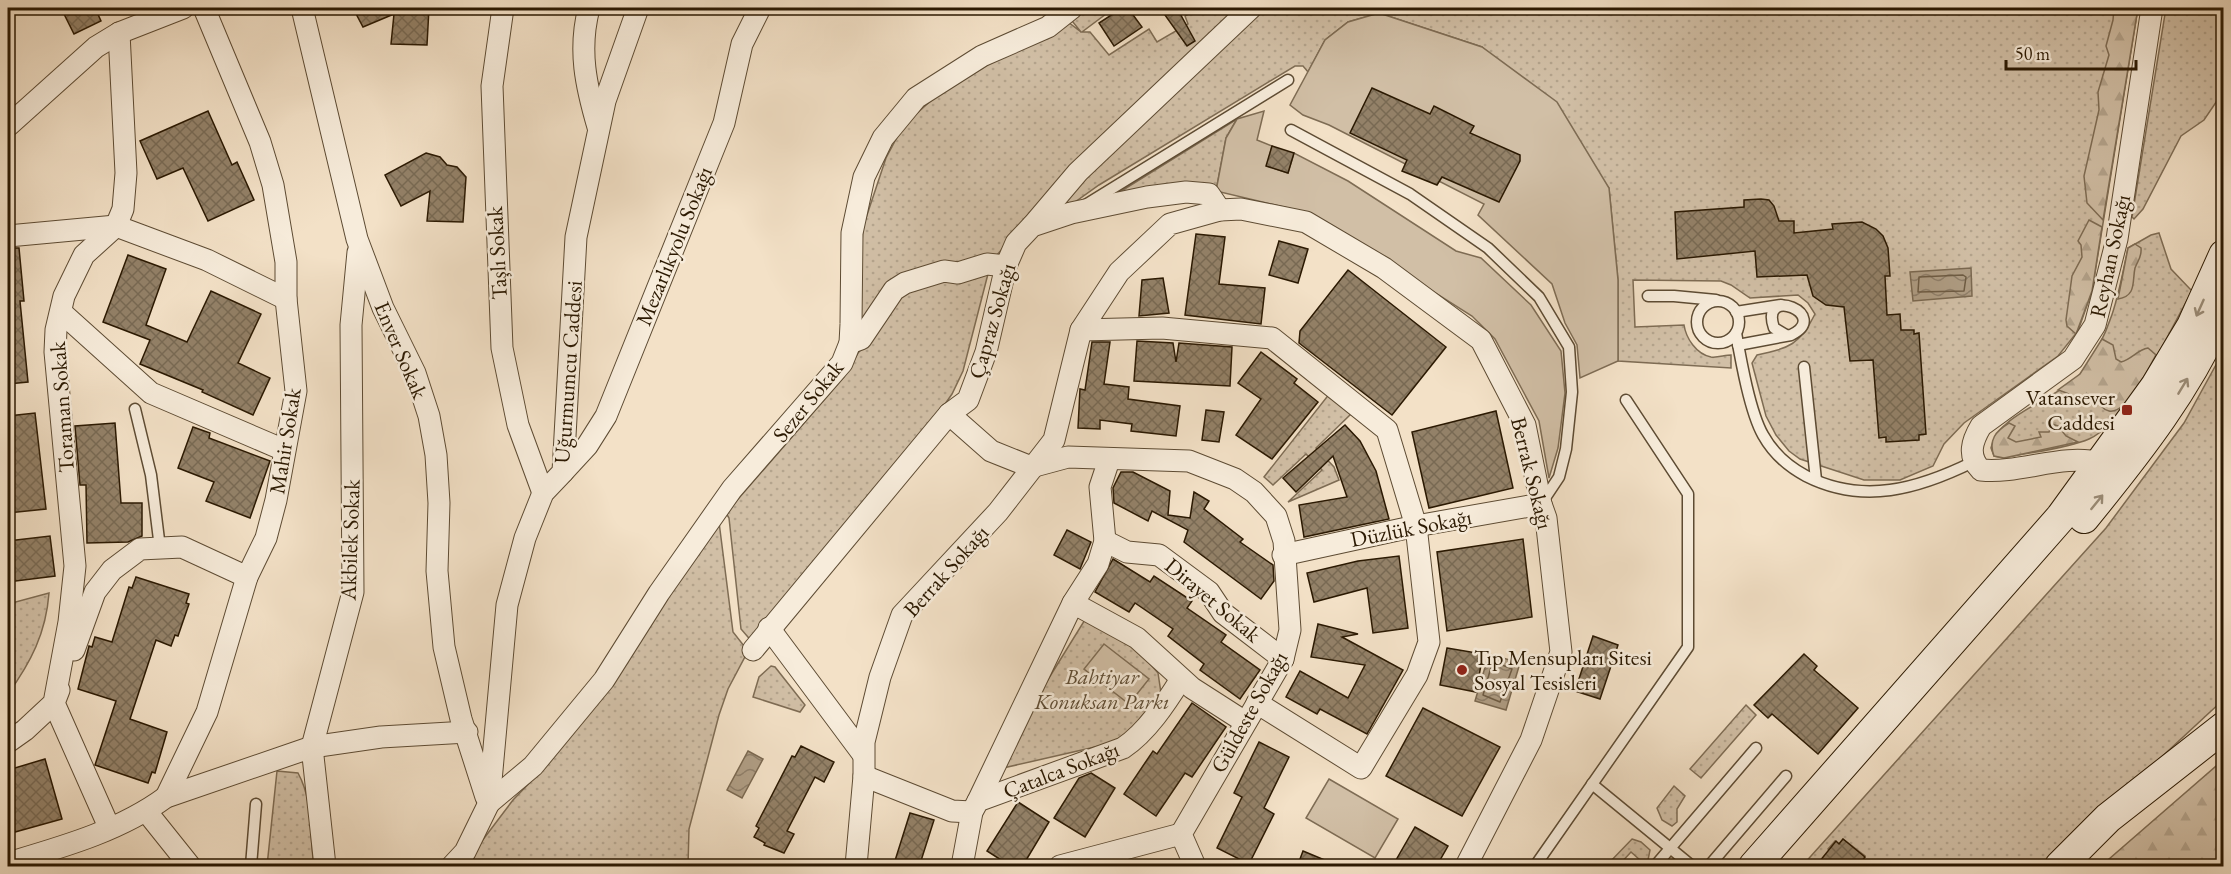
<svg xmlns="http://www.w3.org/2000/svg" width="2231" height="874" font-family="'EB Garamond',serif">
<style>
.grass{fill:url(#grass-dots);stroke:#7e6c54;stroke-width:1.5}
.forest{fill:url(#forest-firs);stroke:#7e6c54;stroke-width:1.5}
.garden{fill:#d1bfa6;stroke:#7e6c54;stroke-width:1.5}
.water{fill:url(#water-waves);stroke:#7a6850;stroke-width:1.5}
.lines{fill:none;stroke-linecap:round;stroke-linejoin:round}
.shore{stroke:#6d5b43;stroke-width:1.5}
.building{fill:url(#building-cross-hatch);stroke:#2b1902;stroke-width:1.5}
.lane-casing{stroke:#5d4b33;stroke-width:13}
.street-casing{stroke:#5d4b33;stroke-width:23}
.secondary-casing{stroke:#2b1902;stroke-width:32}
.lane{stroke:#f7ecdb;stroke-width:10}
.street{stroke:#f7ecdb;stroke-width:21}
.secondary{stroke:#f7ecdb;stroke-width:30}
.oneway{stroke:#9b8d79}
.poi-dot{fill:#8f2418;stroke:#f7ecdb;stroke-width:2}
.labels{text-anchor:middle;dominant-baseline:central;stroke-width:5;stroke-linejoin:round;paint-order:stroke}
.street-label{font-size:22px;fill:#2b1902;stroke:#f7ecdb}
.poi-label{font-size:22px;fill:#2b1902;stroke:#f7ecdb;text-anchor:end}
.park-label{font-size:22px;font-style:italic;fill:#5d4b33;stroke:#f7ecdb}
</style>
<defs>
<pattern id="grass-dots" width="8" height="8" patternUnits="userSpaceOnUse" patternTransform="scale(1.5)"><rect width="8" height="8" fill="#d1bfa6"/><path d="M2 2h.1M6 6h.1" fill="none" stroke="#b4a48d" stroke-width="1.8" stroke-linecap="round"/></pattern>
<pattern id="forest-firs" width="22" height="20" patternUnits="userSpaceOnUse" patternTransform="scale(1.5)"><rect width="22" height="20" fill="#d1bfa6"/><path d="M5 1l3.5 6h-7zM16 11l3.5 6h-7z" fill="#b4a48d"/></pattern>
<pattern id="water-waves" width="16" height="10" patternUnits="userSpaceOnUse" patternTransform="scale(1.5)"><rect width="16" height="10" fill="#af9d84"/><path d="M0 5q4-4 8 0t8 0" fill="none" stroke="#8f7f6a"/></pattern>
<pattern id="building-cross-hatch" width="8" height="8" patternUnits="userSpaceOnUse" patternTransform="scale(1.5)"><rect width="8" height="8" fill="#938168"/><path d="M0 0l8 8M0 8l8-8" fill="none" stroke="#786953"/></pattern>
</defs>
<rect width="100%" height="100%" fill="#f3e1c7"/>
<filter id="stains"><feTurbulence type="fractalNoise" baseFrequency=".00333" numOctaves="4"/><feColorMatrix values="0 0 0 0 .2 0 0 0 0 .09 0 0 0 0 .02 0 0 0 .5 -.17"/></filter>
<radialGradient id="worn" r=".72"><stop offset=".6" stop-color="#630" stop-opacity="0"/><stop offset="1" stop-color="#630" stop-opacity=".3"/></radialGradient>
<g class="grass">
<polygon points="1079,8 1114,8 1082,32 1090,32 1109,55 1149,29 1157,42 1188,24 1185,16 1198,8 1240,8 1071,170 996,256 958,266 943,263 861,324 860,274 863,227 886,158 903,126 936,96 1064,19 1081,32 1068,16"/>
<path d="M 1263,8 L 2138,8 L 2092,291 L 2078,331 L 2058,356 L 1964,423 L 1944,444 L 1933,466 L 1900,480 L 1864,480 L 1800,459 L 1789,451 L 1776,435 L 1766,416 L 1752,363 L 1757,355 C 1789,348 1800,345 1815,314 L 1808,303 L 1798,295 L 1750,298 L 1731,285 L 1721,281 L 1633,280 L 1635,327 L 1684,325 C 1686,338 1696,354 1711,357 C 1717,358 1725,355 1731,355 L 1731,368 L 1618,361 L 1618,280 L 1609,188 L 1482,47 L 1379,13 L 1348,22 L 1325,40 L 1308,72 L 1303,66 L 1295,66 L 1099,185 L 1068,207 L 1059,207 L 1082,179 Z"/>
<polygon points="2166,8 2223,8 2223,92 2204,120 2181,136 2143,209 2134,219 2132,217"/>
<polygon points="1237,119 1226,138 1216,191 1110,198"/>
<path d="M 2159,233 L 2171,269 L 2192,291 C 2170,330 2129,421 2089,439 C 2066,449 2030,452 2004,458 L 1994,456 L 1991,448 C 1997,413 2060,399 2081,373 C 2111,336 2119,293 2128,248 L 2151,235 Z"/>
<polygon points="989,270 963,371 952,394 931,424 754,644 741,629 729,518 726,513 844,377 858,353 875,334 897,295 943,276"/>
<polygon points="2223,352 2223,700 2044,866 1857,866 1865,856 1843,839 1839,844 1835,841 1828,849 1831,852 1815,866 1802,866 2106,528 2184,423"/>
<polygon points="1330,393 1353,412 1316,448 1334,467 1339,480 1288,502 1322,470 1306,454 1273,485 1264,477"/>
<polygon points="719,522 733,632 748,651 728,689 719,715 689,829 688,866 463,866 513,800 541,771"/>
<path d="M 49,593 C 46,633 31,662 8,694 L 8,604 Z"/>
<polygon points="1086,618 1140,652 1158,673 1161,693 1121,741 999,769 1044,686"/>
<polygon points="771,666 775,667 805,705 800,712 753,697 759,677"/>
<polygon points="1746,705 1756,715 1701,778 1690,769"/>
<path d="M 277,771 L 298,773 C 314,802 309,835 314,866 L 267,866 Z"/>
<polygon points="1674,786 1685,796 1677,809 1677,822 1672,826 1662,820 1657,808"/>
<polygon points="1632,839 1641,842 1650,850 1648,860 1640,860 1631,852 1618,866 1606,866"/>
</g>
<g class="forest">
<polygon points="2114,8 2138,8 2103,220 2087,203 2084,176 2099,110 2098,92 2109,55 2106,46 2113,20"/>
<polygon points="2089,220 2102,227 2092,291 2076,334 2067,326 2066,320 2072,276 2082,257 2081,245 2078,241"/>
<path d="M 2135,244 L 2141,248 C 2142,257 2138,260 2135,268 C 2132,281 2137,296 2118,299 L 2128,248 Z"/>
<path d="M 2102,339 L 2113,345 L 2116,359 L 2121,362 C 2132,359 2137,350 2148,348 L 2156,355 C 2145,374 2114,442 2095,395 C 2082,404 2073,394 2058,390 L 2080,374 Z"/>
<path d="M 2009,423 L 2015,426 L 2008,438 L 2016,442 L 2041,437 L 2039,432 L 2049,432 L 2052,424 L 2058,426 L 2066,436 L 2078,442 L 2004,458 L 1994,456 C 1988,440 1996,431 2009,423 Z"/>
<polygon points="2223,760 2223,866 2101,866"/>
</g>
<g class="garden">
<polygon points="1379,13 1482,47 1557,102 1609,188 1618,280 1618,361 1580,378 1577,345 1565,323 1552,284 1478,215 1484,204 1329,125 1303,115 1290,105 1325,40 1348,22"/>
<polygon points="1264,111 1257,140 1272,146 1267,166 1288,173 1294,153 1348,181 1456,251 1481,258 1531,305 1561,351 1565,393 1558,448 1549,478 1539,421 1495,339 1472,316 1309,213 1216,191 1226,138 1237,119"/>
<polygon points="1104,644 1149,679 1129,704 1084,669"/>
<polygon points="1329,779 1398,819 1375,858 1306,818"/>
</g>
<g class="water">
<polygon points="1971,268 1972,296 1913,301 1910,272"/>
<polygon points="1489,654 1520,663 1506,710 1475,701"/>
<polygon points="748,751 763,759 742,798 727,790"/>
</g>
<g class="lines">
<g class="shore">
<polygon points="1963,275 1966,277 1964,291 1918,292 1919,277"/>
<polygon points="1495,662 1512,669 1500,702 1483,695 1492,664"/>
</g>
</g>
<g class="building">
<polygon points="61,8 95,8 101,21 74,34"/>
<polygon points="353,8 429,8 427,45 391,44 394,14 363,27"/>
<polygon points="1122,8 1128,8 1142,27 1114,46 1099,23"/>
<polygon points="1160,8 1177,8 1195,41 1187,46"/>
<polygon points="1372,88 1430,114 1434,106 1474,126 1470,133 1520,155 1520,161 1499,202 1442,177 1437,185 1402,171 1407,160 1350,133"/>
<polygon points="208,111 232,165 237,162 254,200 208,221 183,168 157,179 140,141"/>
<polygon points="1272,146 1294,153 1288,173 1266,166"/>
<polygon points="426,153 440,157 447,165 457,167 466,177 463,222 427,221 430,191 401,206 385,175"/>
<polygon points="1761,199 1769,200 1774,206 1779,221 1794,221 1794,233 1833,229 1832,224 1862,222 1876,229 1883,236 1888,248 1890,276 1885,276 1887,315 1900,314 1901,330 1914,330 1914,334 1919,333 1926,434 1919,435 1919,440 1886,442 1886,437 1879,438 1873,360 1850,361 1844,307 1826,305 1813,296 1807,275 1757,277 1755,251 1677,259 1675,212 1744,207 1744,200"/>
<polygon points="1196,234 1225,237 1219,284 1265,288 1261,324 1185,315"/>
<polygon points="1279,241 1308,249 1298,283 1269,275"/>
<polygon points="8,248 19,248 24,301 20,301 28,382 8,384"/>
<polygon points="128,255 166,269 146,325 187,342 211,291 261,314 238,363 270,378 253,415 202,392 203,390 140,364 150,340 103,322"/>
<polygon points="1348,270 1446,347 1392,415 1299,343 1300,331"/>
<polygon points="1163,278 1169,313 1139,316 1142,280"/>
<polygon points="1137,341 1173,343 1176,362 1179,343 1232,347 1230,386 1134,381"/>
<polygon points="1092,342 1110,342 1104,384 1129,387 1128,399 1180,406 1176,436 1131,431 1132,424 1100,420 1100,429 1078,428 1080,389 1085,390"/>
<polygon points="1261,352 1297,379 1294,383 1318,402 1272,459 1236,435 1261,399 1238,383"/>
<polygon points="1206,410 1224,412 1219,442 1202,440"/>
<polygon points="1496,411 1513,488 1429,508 1412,432"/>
<polygon points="35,413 46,509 8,513 8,416"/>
<polygon points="115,423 121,503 142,503 142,536 128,542 87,543 86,485 80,485 75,426"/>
<polygon points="1345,425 1360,441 1376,471 1389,519 1304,537 1299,505 1347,497 1333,456 1296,492 1283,478"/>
<polygon points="193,427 210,433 209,438 270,461 250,518 206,501 214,482 178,468"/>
<polygon points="1121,472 1133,472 1170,491 1168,515 1190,518 1194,492 1209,501 1204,509 1243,539 1240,542 1273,565 1274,581 1261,599 1184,542 1188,530 1152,511 1148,521 1114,503 1113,488"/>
<polygon points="1067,530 1091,542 1080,569 1054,555"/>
<polygon points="50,536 55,576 8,582 8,541"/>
<polygon points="1523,539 1532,617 1447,631 1437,552"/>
<polygon points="1399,556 1408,628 1373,633 1367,588 1314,602 1307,573 1358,561"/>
<polygon points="1113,559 1150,582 1154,576 1192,601 1187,608 1226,635 1221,642 1260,670 1240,699 1200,670 1204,664 1168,636 1173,629 1135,603 1129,612 1095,592"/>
<polygon points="136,577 189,594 186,603 189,604 178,636 175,635 171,646 156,640 130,719 167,732 155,773 152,772 148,783 95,765 116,701 78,689 89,646 92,647 95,637 112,642 129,587 132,588"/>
<polygon points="1318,624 1358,634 1342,637 1403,670 1367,734 1320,709 1317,714 1286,697 1300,671 1348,698 1365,665 1311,657"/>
<polygon points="1593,636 1618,645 1600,699 1575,691"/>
<polygon points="1447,648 1483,654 1476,692 1440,685"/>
<polygon points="1804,654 1817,666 1814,670 1858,708 1818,754 1772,714 1768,718 1754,705"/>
<polygon points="1192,703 1226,727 1192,777 1185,773 1156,816 1124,794 1153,751 1157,754"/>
<polygon points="1423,708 1500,747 1462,816 1386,776"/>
<polygon points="1259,742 1289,757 1264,808 1274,814 1249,864 1217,848 1242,797 1234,793"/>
<polygon points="801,746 834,762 824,782 815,777 787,831 794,834 784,853 764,845 765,843 754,837 759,828 756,826 792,756 795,757"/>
<polygon points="45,759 62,819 15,832 8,805 8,770"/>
<polygon points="1091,773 1115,788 1085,837 1054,818 1079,778"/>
<polygon points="1018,802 1049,822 1022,867 1012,867 987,851"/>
<polygon points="910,813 934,820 919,867 893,867"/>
<polygon points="1415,827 1448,846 1436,867 1392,867"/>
<polygon points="1843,839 1865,857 1857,867 1815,867 1836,841 1839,844"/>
<polygon points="1303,851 1339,866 1339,867 1297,867"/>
</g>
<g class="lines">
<defs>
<g id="lane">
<polyline points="1291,130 1410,194 1488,248 1539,297 1569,347 1572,392 1566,449 1559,477 1541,504"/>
<polyline points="1087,204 1288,80"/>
<polyline points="1648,296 1674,296 1716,300"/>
<circle cx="1718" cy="322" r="21"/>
<polyline points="1736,312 1781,305"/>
<path d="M 1736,333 C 1741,361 1750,412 1763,435 C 1773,453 1789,467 1806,476 C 1863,505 1918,489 1973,462"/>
<path d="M 1738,345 L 1791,335 C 1832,315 1759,284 1774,328 L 1786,335"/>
<polyline points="1804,367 1816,480"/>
<polyline points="135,409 151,475 160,548"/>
<polyline points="1592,784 1692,866"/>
<polyline points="251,866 256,804"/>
<polyline points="1535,866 1688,647 1688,494 1626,400"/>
<polyline points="1655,866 1756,748"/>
<polyline points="1709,866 1786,776"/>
</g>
<g id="street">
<polyline points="302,8 357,239 383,308 415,373 429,416 436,455 439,503 437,571 444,647 461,719 486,797"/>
<polyline points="503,8 492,86 502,348 518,425 543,493"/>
<path d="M 589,8 C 578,50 586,86 598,127"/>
<polyline points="8,126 96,47 119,33 183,8"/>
<polyline points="1033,225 1078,172 1251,8"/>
<polyline points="8,236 116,226 207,260 286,299"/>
<polyline points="61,312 151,393 284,450"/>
<polyline points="850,343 861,339 894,290 905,283 944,271 958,273 987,264 1006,266"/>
<polyline points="949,414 991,451 1031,467 1068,457 1189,461 1235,479 1254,492 1276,516 1284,541 1290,630 1283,659 1181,834 1195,866"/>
<path d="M 2101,463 C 2062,453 2021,474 1981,470 C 1967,456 1972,441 1981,426 L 2073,359 L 2095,325 L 2117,239 L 2152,8"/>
<polyline points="563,472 587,446 606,416 724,123 742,44 760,8"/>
<polyline points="1105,541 1127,552 1159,555 1209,592 1223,613 1283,659"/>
<polyline points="1283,555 1416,526 1541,504"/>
<polyline points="1073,603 1098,564 1105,541 1100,487 1109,460"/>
<polyline points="769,628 862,753"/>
<polyline points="74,650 95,592 112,570 140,549 182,547 247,577"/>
<polyline points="753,650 949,414 968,400 986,352 1006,266 1016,243 1032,226 1071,213 1147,197 1186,192 1209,194 1220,210"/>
<polyline points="59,690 54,703 109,827"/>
<polyline points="1257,703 1361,768 1417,675 1429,642 1416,526 1387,430 1272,338 1162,328 1081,330 1119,272 1170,224 1220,210 1241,209 1306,222 1384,268 1481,340 1525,425 1541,504 1546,518 1561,652 1531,740 1466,866"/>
<polyline points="8,742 25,730 54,703 69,622 75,566 55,352 56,330 64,296 84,255 116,226 123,209 126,173 119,33"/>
<polyline points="864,776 952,811 972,812"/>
<polyline points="166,797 207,712 247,577 266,538 276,500 296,391 286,299 286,262 273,185 260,142 204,8"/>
<polyline points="978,801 1073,603 1137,638 1192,688 1245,722"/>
<polyline points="489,803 533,766 604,680 659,593 732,489 842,363 850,343 851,324 852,233 864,177 883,138 916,98 982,56 1048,27 1072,8"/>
<polyline points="146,811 190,866"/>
<path d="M 8,863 C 62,847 120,831 166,797 L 312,747 L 381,737 L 467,732"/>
<polyline points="325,866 312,747 353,592 351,325 358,252"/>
<polyline points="452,866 465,852 489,803 507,605 525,538 543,493 563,472 576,237 605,101 638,8"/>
<polyline points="856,866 864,776 864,742 880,677 902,615 998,512 1054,440 1081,330"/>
<path d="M 962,866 L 972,812 L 978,801 L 1123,748 C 1147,732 1166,703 1181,679"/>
<polyline points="1060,866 1181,834"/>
</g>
<g id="secondary">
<path d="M 2084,518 C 2138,452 2190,386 2224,306"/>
<polyline points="1754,866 2061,517 2156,386 2192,326 2224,255"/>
<polyline points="2060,866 2108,818 2224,727"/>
</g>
</defs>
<use href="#lane" class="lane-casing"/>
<use href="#street" class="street-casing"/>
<use href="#secondary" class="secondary-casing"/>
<use href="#lane" class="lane"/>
<use href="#street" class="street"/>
<use href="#secondary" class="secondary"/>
</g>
<defs><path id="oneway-shaft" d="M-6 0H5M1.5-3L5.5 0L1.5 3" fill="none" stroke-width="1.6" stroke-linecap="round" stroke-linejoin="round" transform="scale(1.5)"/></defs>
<g class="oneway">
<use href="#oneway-shaft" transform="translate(2200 308) rotate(114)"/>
<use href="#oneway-shaft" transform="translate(2183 386) rotate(-59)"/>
<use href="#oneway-shaft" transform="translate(2097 502) rotate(-51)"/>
</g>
<g class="poi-dot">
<rect x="2121" y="404" width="12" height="12" rx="3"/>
<circle cx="1462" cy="670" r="6"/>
</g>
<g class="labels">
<g class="street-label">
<text transform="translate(674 246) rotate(-68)">Mezarlıkyolu Sokağı</text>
<text transform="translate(497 253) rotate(-93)">Taşlı Sokak</text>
<text transform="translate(2110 256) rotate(-78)">Reyhan Sokağı</text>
<text transform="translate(992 321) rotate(-74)">Çapraz Sokağı</text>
<text transform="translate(401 350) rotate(67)">Enver Sokak</text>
<text transform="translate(568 372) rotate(-86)">Uğurmumcu Caddesi</text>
<text transform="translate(808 401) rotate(-51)">Sezer Sokak</text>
<text transform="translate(62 407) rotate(-94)">Toraman Sokak</text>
<text transform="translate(285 441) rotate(-81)">Mahir Sokak</text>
<text transform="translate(1532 473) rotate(76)">Berrak Sokağı</text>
<text transform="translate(1411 528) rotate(-11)">Düzlük Sokağı</text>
<text transform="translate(350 540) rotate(-88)">Akbilek Sokak</text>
<text transform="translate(946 571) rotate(-48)">Berrak Sokağı</text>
<text transform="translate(1213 600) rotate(40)">Dirayet Sokak</text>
<text transform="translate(1249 712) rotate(-61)">Güldeste Sokağı</text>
<text transform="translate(1061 770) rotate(-21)">Çatalca Sokağı</text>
</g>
<g class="poi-label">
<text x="2115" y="397">Vatansever<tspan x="2115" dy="25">Caddesi</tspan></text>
<text x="1474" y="657" text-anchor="start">Tıp Mensupları Sitesi<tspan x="1474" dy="25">Sosyal Tesisleri</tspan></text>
</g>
<g class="park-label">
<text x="1102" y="676">Bahtiyar<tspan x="1102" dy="25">Konuksan Parkı</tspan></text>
</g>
</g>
<rect width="2231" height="874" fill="none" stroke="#f3e1c7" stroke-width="30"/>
<rect x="9" y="9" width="2213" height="856" fill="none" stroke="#2b1902" stroke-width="3"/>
<rect x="15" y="15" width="2201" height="844" fill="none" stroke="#2b1902" stroke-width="1.5"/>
<path d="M2006 60v9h130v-9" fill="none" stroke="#2b1902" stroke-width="3"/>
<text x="2015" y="60" font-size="18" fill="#2b1902" stroke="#f7ecdb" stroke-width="4.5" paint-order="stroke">50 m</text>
<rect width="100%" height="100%" filter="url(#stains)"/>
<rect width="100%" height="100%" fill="url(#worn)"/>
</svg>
